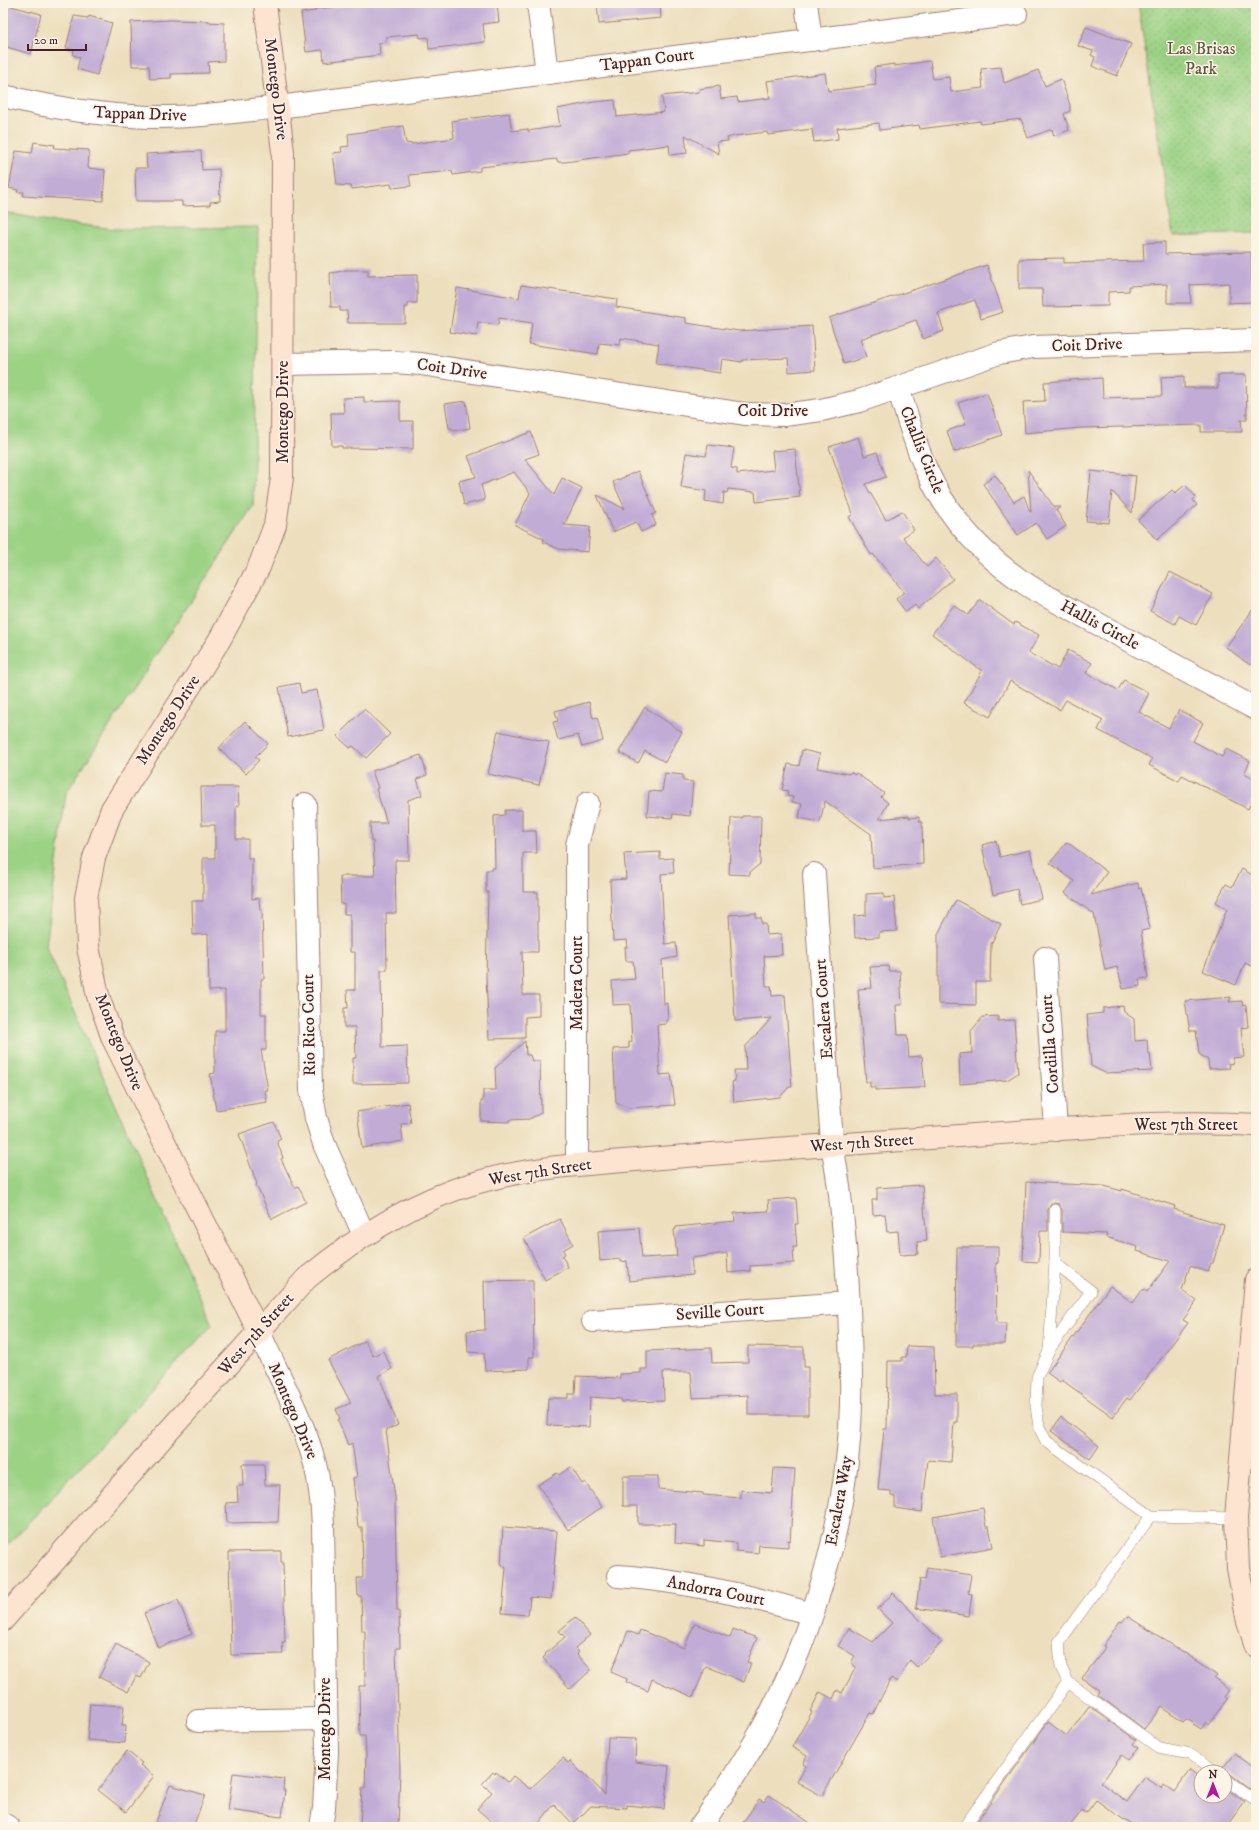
<svg xmlns="http://www.w3.org/2000/svg" width="1259" height="1830" font-family="'IM FELL DW Pica',serif">
<style>
.grass{fill:#9bd284;stroke:#727858}
.park{fill:url(#park-dots);stroke:#727858}
.building{fill:#c1acd6}
.lines{fill:none;stroke-linecap:round;stroke-linejoin:round}
.lane-casing{stroke:#9c7f74;stroke-width:12}
.street-casing{stroke:#9c7f74;stroke-width:24}
.secondary-casing{stroke:#9c7f74;stroke-width:24}
.lane{stroke:#fff;stroke-width:11}
.street{stroke:#fff;stroke-width:22}
.secondary{stroke:#fde4d1;stroke-width:22}
.labels{text-anchor:middle;dominant-baseline:central;stroke-width:3;stroke-linejoin:round;paint-order:stroke}
.park-label{font-size:17px;fill:#625546;stroke:#fcf5e5}
.street-label{font-size:17px;fill:#4a1f2b;stroke:#fcf5e5}
</style>
<defs>
<pattern id="park-dots" width="8" height="8" patternUnits="userSpaceOnUse"><rect width="8" height="8" fill="#9bd284"/><path d="M2 2h.1M6 6h.1" fill="none" stroke="#87b472" stroke-width="1.8" stroke-linecap="round"/></pattern>
</defs>
<rect width="100%" height="100%" fill="#fcf5e5"/>
<filter id="ink" filterUnits="userSpaceOnUse"><feTurbulence type="fractalNoise" baseFrequency=".025" numOctaves="2"/><feDisplacementMap in="SourceGraphic" scale="8" xChannelSelector="R" yChannelSelector="G"/><feConvolveMatrix kernelMatrix="1 2 1 2 8 2 1 2 1" color-interpolation-filters="sRGB"/></filter>
<filter id="wash" filterUnits="userSpaceOnUse"><feTurbulence type="fractalNoise" baseFrequency=".012" numOctaves="4" result="noise"/><feDisplacementMap in="SourceGraphic" scale="16" xChannelSelector="R" yChannelSelector="G"/><feGaussianBlur stdDeviation="0.9" result="paint"/><feColorMatrix in="noise" values="0 0 0 0 0 0 0 0 0 0 0 0 0 0 0 0 0 1.4 0 .05"/><feComposite in="paint" operator="in"/></filter>
<g filter="url(#wash)">
<rect width="100%" height="100%" fill="#eddfbe"/>
<polygon class="grass" points="3,212 49,221 116,229 258,227 253,506 66,793 46,946 212,1325 3,1550"/>
<polygon class="park" points="1138,3 1256,3 1256,233 1173,236"/>
<g id="blocks">
<g class="building">
<polygon points="368,3 497,3 499,22 483,24 485,42 429,49 428,37 420,38 419,34 386,37 386,42 379,43 380,55 324,62 323,50 306,52 301,13 315,11 315,9"/>
<polygon points="597,3 660,3 661,18 599,24"/>
<polygon points="7,5 41,14 31,54 3,46 3,17"/>
<polygon points="74,16 88,18 89,16 112,23 97,75 77,69 80,57 73,55 74,50 66,48"/>
<polygon points="169,20 209,21 209,22 224,23 224,61 208,62 209,73 171,74 171,78 150,79 149,66 132,66 131,22"/>
<polygon points="1086,27 1131,44 1117,76 1092,66 1095,57 1091,55 1093,51 1078,46"/>
<polygon points="930,61 933,79 949,77 951,92 983,88 981,69 1001,67 1004,83 1038,70 1045,86 1061,79 1070,105 1070,111 1064,114 1069,130 1054,136 1052,129 1028,138 1021,119 981,124 980,121 920,129 919,125 880,130 879,123 837,128 838,139 814,142 812,129 768,135 767,132 734,136 727,138 728,141 717,142 719,154 685,135 687,153 670,155 669,145 628,150 628,153 565,162 558,162 557,159 480,167 480,171 453,175 452,171 409,175 411,186 392,188 391,184 352,189 351,186 337,185 333,153 342,152 341,147 349,146 348,134 403,126 406,143 412,144 454,138 452,121 509,113 512,131 528,129 528,131 560,126 557,109 594,102 615,100 617,117 664,112 662,96 699,92 699,89 719,86 721,99 737,97 738,102 770,98 767,81 825,73 828,91 859,87 876,85 874,67 894,64 894,66"/>
<polygon points="34,142 55,145 54,148 89,150 88,168 105,170 103,201 23,196 24,192 17,192 18,190 9,188 16,151 32,153"/>
<polygon points="201,151 202,170 219,169 220,201 210,202 210,205 182,206 182,201 136,201 135,168 147,168 146,154"/>
<polygon points="1165,242 1165,254 1251,252 1253,302 1229,303 1229,283 1190,285 1191,303 1167,303 1167,284 1129,286 1129,291 1108,292 1108,306 1043,307 1042,289 1019,289 1019,259 1064,258 1064,263 1144,261 1143,243"/>
<polygon points="987,265 1003,312 981,319 975,300 938,313 944,331 923,339 916,320 860,339 866,357 844,364 829,318"/>
<polygon points="344,270 368,270 368,276 417,275 417,303 408,303 408,307 405,307 405,323 348,323 347,311 340,311 340,307 331,307 330,273 344,271"/>
<polygon points="521,285 617,299 616,307 686,318 686,323 739,331 812,326 815,370 789,372 788,358 742,360 742,362 722,359 720,373 656,363 659,344 621,338 620,345 599,343 598,354 529,344 532,323 499,318 498,325 478,322 476,336 450,332 457,288 519,298"/>
<polygon points="1218,375 1246,375 1247,420 1241,420 1242,432 1201,432 1201,425 1081,428 1025,433 1023,402 1045,401 1044,382 1102,378 1103,398 1162,396 1161,377 1184,376 1184,388 1218,388"/>
<polygon points="987,393 1002,435 954,452 947,431 966,424 958,403"/>
<polygon points="364,397 364,402 400,401 400,421 413,421 413,449 342,448 342,446 332,446 331,413 344,413 343,398"/>
<polygon points="466,401 470,428 453,431 452,428 449,428 445,404"/>
<polygon points="531,432 539,454 525,459 554,495 562,478 582,488 564,525 590,527 588,552 559,549 543,542 544,539 515,525 530,493 514,472 481,485 485,500 464,505 459,481 476,477 468,456"/>
<polygon points="858,437 864,456 877,452 886,477 865,484 886,520 902,511 914,530 903,537 927,567 936,558 953,579 918,609 915,605 906,612 896,599 904,592 873,554 871,555 849,517 853,514 829,447"/>
<polygon points="708,445 734,448 731,468 737,469 737,474 774,470 772,451 795,449 800,497 756,502 755,492 728,489 727,493 724,492 723,504 705,501 706,491 681,487 686,453 706,456"/>
<polygon points="1028,470 1054,507 1061,507 1056,510 1066,526 1047,539 1036,523 1018,535 983,484 995,475 1014,502 1024,496 1030,512 1031,512"/>
<polygon points="638,471 656,513 652,515 656,525 641,532 636,522 613,532 597,495 625,509 613,482"/>
<polygon points="1091,471 1136,476 1132,513 1112,491 1109,523 1086,521"/>
<polygon points="1185,485 1196,497 1193,500 1197,505 1157,540 1138,520 1172,490 1175,493"/>
<polygon points="1170,572 1213,594 1196,625 1179,616 1175,624 1150,611"/>
<polygon points="980,600 1014,625 1015,622 1039,635 1029,653 1058,669 1068,650 1092,663 1086,673 1118,690 1124,680 1149,693 1139,712 1169,728 1179,710 1203,723 1193,741 1222,757 1226,749 1250,761 1244,774 1256,780 1256,792 1248,809 1182,775 1179,781 1149,765 1152,759 1098,730 1103,720 1066,700 1060,710 1010,681 990,717 964,703 982,671 932,634 954,605 968,615"/>
<polygon points="1256,605 1256,656 1250,665 1226,647"/>
<polygon points="299,683 301,693 317,690 324,730 288,737 279,687"/>
<polygon points="589,702 593,718 597,717 603,741 582,747 578,735 558,740 553,722 558,721 555,711"/>
<polygon points="645,707 682,732 665,762 645,751 638,763 619,752"/>
<polygon points="364,709 390,734 366,758 353,746 350,748 337,736"/>
<polygon points="245,721 268,744 255,757 259,760 246,774 219,748"/>
<polygon points="498,731 549,742 539,785 488,774"/>
<polygon points="802,750 820,754 817,768 849,774 851,772 855,775 856,773 884,793 881,797 888,803 879,819 909,816 909,818 919,817 919,822 922,822 923,864 873,868 871,834 825,801 820,822 799,818 802,804 792,802 793,797 787,796 788,791 782,790 788,764 799,766"/>
<polygon points="421,755 427,775 417,779 422,795 408,800 409,860 395,860 396,913 386,913 387,970 381,970 382,1047 407,1046 408,1083 353,1084 353,1058 356,1058 355,1027 344,1027 344,1008 348,1008 347,990 355,990 355,952 350,952 350,914 344,914 344,904 341,904 340,876 375,876 373,841 371,841 370,823 387,823 376,789 378,788 372,771"/>
<polygon points="665,773 683,775 683,781 693,782 690,816 673,814 672,818 647,816 649,791 662,792"/>
<polygon points="201,787 238,787 239,806 236,806 236,839 248,839 248,858 252,858 252,899 259,898 260,910 262,910 264,979 261,979 261,1014 266,1014 266,1050 261,1050 268,1090 265,1090 267,1102 216,1110 210,1074 215,1073 215,1031 225,1031 225,990 209,991 208,934 193,935 192,901 203,901 203,858 215,858 215,825 202,825"/>
<polygon points="505,810 522,810 522,831 536,831 537,853 523,853 523,892 538,892 538,952 522,952 523,995 539,995 539,1016 525,1017 525,1038 489,1039 486,978 488,892 486,892 486,870 492,870 492,868 495,868 494,816 505,815"/>
<polygon points="742,816 761,816 760,864 750,872 750,875 729,874 731,818 742,818"/>
<polygon points="996,841 1000,857 1030,850 1042,899 1020,904 1017,889 993,895 982,845"/>
<polygon points="1067,842 1107,872 1091,895 1138,883 1139,889 1141,888 1150,929 1141,931 1148,978 1139,979 1140,986 1123,989 1117,967 1105,970 1094,914 1065,893 1074,881 1050,863"/>
<polygon points="660,852 660,859 673,858 674,873 661,874 663,913 665,944 676,943 677,957 662,960 664,1004 667,1003 668,1020 666,1020 666,1024 657,1025 660,1075 671,1074 675,1105 628,1108 616,1103 613,1049 629,1048 629,1042 632,1042 630,1004 613,1005 612,981 635,979 633,961 626,961 625,947 628,947 627,940 613,941 610,880 626,879 624,854"/>
<polygon points="1242,869 1256,877 1256,968 1245,963 1236,985 1203,971 1227,909 1216,902 1226,884 1232,887"/>
<polygon points="884,893 884,898 894,897 897,931 879,932 879,937 855,938 854,916 866,915 866,894"/>
<polygon points="956,900 1001,924 991,944 990,982 976,982 976,1005 938,1004 938,934"/>
<polygon points="756,913 756,918 761,918 762,924 766,924 767,935 781,934 782,955 764,956 766,986 771,986 772,996 785,995 792,1087 789,1087 780,1097 734,1102 732,1082 735,1081 734,1070 746,1070 745,1047 772,1018 735,1021 729,915"/>
<polygon points="888,966 889,971 900,971 902,1005 896,1005 898,1035 907,1035 909,1057 922,1056 925,1087 920,1087 920,1088 875,1090 875,1087 870,1087 870,1082 866,1082 858,989 872,988 870,967"/>
<polygon points="1231,997 1229,1002 1242,1001 1243,1006 1246,1005 1248,1027 1241,1028 1244,1057 1232,1058 1234,1063 1228,1064 1230,1068 1209,1069 1208,1060 1199,1054 1196,1031 1190,1031 1185,1001"/>
<polygon points="1123,1006 1124,1012 1134,1019 1135,1041 1147,1040 1148,1053 1150,1053 1152,1071 1105,1073 1091,1066 1087,1015 1103,1013 1103,1008"/>
<polygon points="998,1016 998,1021 1014,1020 1018,1073 1007,1080 960,1084 959,1054 972,1053 971,1031 983,1017"/>
<polygon points="525,1041 526,1055 530,1055 532,1061 540,1061 541,1113 529,1119 509,1120 509,1122 481,1121 481,1101 483,1101 483,1090 496,1090 495,1068"/>
<polygon points="408,1103 411,1123 401,1124 403,1141 362,1148 357,1112"/>
<polygon points="274,1122 281,1139 277,1141 283,1158 281,1159 295,1188 298,1186 306,1202 272,1219 256,1185 257,1184 239,1134"/>
<polygon points="1026,1182 1104,1186 1122,1191 1122,1189 1175,1206 1174,1209 1224,1225 1213,1263 1211,1263 1208,1272 1190,1266 1182,1290 1197,1301 1183,1320 1188,1323 1130,1400 1127,1398 1113,1417 1062,1380 1060,1382 1047,1373 1110,1286 1133,1303 1143,1289 1147,1292 1170,1261 1137,1251 1138,1247 1106,1237 1107,1234 1062,1232 1062,1210 1059,1204 1055,1203 1051,1204 1048,1210 1048,1231 1040,1231 1039,1262 1023,1261"/>
<polygon points="922,1185 927,1241 917,1242 918,1254 900,1255 898,1231 887,1232 885,1214 873,1215 872,1200 877,1200 877,1188"/>
<polygon points="796,1198 798,1224 795,1224 797,1247 793,1247 794,1263 750,1266 750,1271 728,1273 727,1253 691,1258 693,1275 629,1281 627,1261 620,1262 620,1259 600,1261 598,1231 639,1228 642,1258 677,1256 674,1230 676,1229 676,1227 735,1221 734,1213 769,1211 768,1200"/>
<polygon points="560,1219 573,1244 563,1250 565,1254 562,1256 568,1267 545,1280 524,1238"/>
<polygon points="957,1247 998,1247 998,1263 996,1263 997,1323 1006,1323 1005,1344 973,1344 973,1346 956,1346"/>
<polygon points="533,1280 534,1357 529,1357 529,1369 485,1371 484,1353 468,1352 467,1331 485,1330 484,1281"/>
<polygon points="365,1341 373,1356 383,1351 392,1369 379,1376 398,1425 386,1430 395,1498 397,1611 399,1611 400,1648 396,1648 400,1771 398,1827 360,1827 362,1788 365,1788 366,1755 365,1736 360,1736 359,1686 365,1686 365,1631 362,1631 361,1596 358,1596 357,1578 363,1578 362,1527 358,1527 353,1478 357,1477 352,1443 348,1445 338,1420 340,1419 336,1409 351,1403 328,1360"/>
<polygon points="748,1346 804,1347 804,1367 808,1367 808,1415 748,1415 748,1395 693,1398 691,1372 663,1372 664,1401 622,1402 621,1399 590,1397 589,1427 547,1425 548,1398 568,1398 568,1394 575,1394 576,1376 620,1378 620,1374 641,1373 641,1369 647,1369 647,1351 711,1348 712,1363 748,1362"/>
<polygon points="907,1346 934,1347 935,1394 957,1394 957,1422 954,1422 951,1462 928,1460 922,1512 895,1508 895,1497 891,1496 891,1491 878,1490 884,1429 887,1429 888,1361 902,1361 902,1357 906,1357"/>
<polygon points="1061,1417 1099,1446 1090,1459 1051,1431"/>
<polygon points="242,1464 264,1464 265,1485 280,1485 278,1522 227,1523 226,1503 238,1502 237,1486 243,1486"/>
<polygon points="571,1467 582,1484 585,1482 602,1507 568,1530 538,1485 557,1473 559,1475"/>
<polygon points="774,1468 795,1469 790,1541 788,1540 788,1547 759,1545 758,1553 736,1551 736,1543 704,1540 704,1546 675,1543 676,1524 638,1524 638,1506 623,1506 623,1476 658,1476 658,1489 703,1493 703,1495 741,1498 741,1490 772,1493"/>
<polygon points="983,1508 986,1527 989,1527 993,1547 940,1557 933,1517"/>
<polygon points="503,1527 557,1531 551,1599 530,1597 528,1615 502,1613 506,1568 501,1565"/>
<polygon points="281,1551 281,1562 283,1562 285,1642 282,1642 283,1654 231,1655 229,1552"/>
<polygon points="927,1568 971,1575 968,1593 972,1594 969,1616 916,1608 920,1579 925,1580"/>
<polygon points="893,1593 942,1642 917,1667 910,1660 897,1682 891,1678 873,1714 870,1713 822,1796 797,1782 806,1766 803,1764 807,1756 792,1747 812,1712 810,1711 820,1692 833,1699 837,1690 842,1693 856,1667 851,1663 855,1656 838,1646 849,1628 873,1642 892,1623 878,1609"/>
<polygon points="178,1600 192,1634 158,1648 144,1613"/>
<polygon points="1127,1616 1202,1664 1217,1676 1214,1679 1229,1690 1224,1697 1227,1699 1209,1724 1206,1722 1201,1729 1186,1719 1183,1722 1161,1707 1144,1729 1098,1695 1100,1691 1082,1678 1100,1655 1105,1647 1103,1646 1120,1621 1122,1622"/>
<polygon points="575,1617 590,1635 575,1648 579,1652 577,1654 591,1670 570,1689 543,1658 546,1655 545,1654 565,1637 559,1631"/>
<polygon points="695,1623 730,1638 733,1629 757,1638 747,1662 751,1663 744,1682 706,1666 693,1697 652,1679 648,1691 626,1682 627,1679 611,1672 628,1631 638,1635 640,1630 684,1648"/>
<polygon points="116,1644 149,1662 141,1678 136,1676 128,1692 99,1677"/>
<polygon points="90,1704 124,1706 122,1725 126,1725 125,1743 87,1740"/>
<polygon points="1089,1706 1136,1740 1133,1744 1138,1748 1128,1760 1122,1755 1101,1783 1127,1802 1145,1777 1162,1789 1164,1785 1174,1792 1190,1770 1201,1778 1201,1796 1225,1796 1225,1788 1245,1802 1227,1827 1134,1827 1096,1800 1086,1813 1082,1811 1069,1827 973,1827 1048,1722 1067,1736"/>
<polygon points="608,1738 636,1739 635,1762 669,1766 664,1809 627,1805 627,1808 591,1806 573,1824 554,1804 536,1827 498,1827 477,1809 492,1792 482,1784 493,1772 495,1774 496,1772 508,1782 513,1776 530,1789 563,1758 568,1763 570,1761 582,1773 583,1772 605,1795"/>
<polygon points="127,1751 142,1763 140,1765 154,1776 126,1812 98,1790"/>
<polygon points="1234,1753 1256,1769 1256,1787 1253,1791 1229,1773 1223,1772 1222,1768"/>
<polygon points="233,1773 284,1779 283,1790 285,1790 282,1817 228,1810"/>
<polygon points="170,1785 205,1795 193,1827 154,1827"/>
<polygon points="769,1795 816,1827 740,1827 759,1799 764,1802"/>
</g>
</g>
</g>
<g filter="url(#ink)">
<use href="#blocks" fill-opacity="0" stroke="#9c7f74" stroke-width="1"/>
<g class="lines">
<defs>
<g id="lane">
<polyline points="1055,1210 1055,1263 1049,1351 1037,1377 1036,1406 1039,1427 1046,1441 1151,1516 1236,1518"/>
<polyline points="1049,1350 1091,1291 1055,1263"/>
<polyline points="1151,1516 1059,1642 1061,1667 1068,1682 1159,1748 1191,1754 1216,1772"/>
<polyline points="1225,1779 1256,1801"/>
<polyline points="964,1827 1068,1682"/>
</g>
<g id="street">
<polyline points="538,3 547,73"/>
<polyline points="806,3 811,40"/>
<path d="M 3,96 C 51,108 98,115 147,117 C 191,118 235,112 278,107 L 1016,14"/>
<polyline points="283,364 393,362 421,364 745,414 784,415 821,410 859,401 999,353 1033,347 1256,340"/>
<path d="M 898,388 C 907,415 915,445 927,471 C 951,523 989,562 1037,591 L 1256,709"/>
<polyline points="305,804 311,1090 316,1118 324,1144 364,1235"/>
<polyline points="1045,958 1056,1130"/>
<polyline points="577,1165 577,845 588,803"/>
<polyline points="593,1321 848,1303"/>
<path d="M 259,1332 C 278,1375 303,1418 315,1464 C 320,1484 322,1504 323,1525 L 327,1752 L 324,1808 L 321,1827"/>
<path d="M 618,1576 C 685,1581 748,1595 812,1614"/>
<polyline points="198,1721 326,1719"/>
<polyline points="3,1824 8,1827"/>
<path d="M 700,1827 C 721,1797 741,1767 759,1735 C 818,1629 854,1495 851,1374 C 850,1315 847,1254 840,1195 C 838,1177 834,1159 832,1141 C 825,1052 820,963 814,874"/>
</g>
<g id="secondary">
<polyline points="1256,1280 1236,1518 1238,1568 1248,1622 1256,1646"/>
<polyline points="259,1332 113,1039 98,996 88,947 86,898 94,858 112,809 220,639 259,567 275,525 282,478 283,152 265,3"/>
<path d="M 3,1620 L 164,1436 L 307,1278 C 356,1238 411,1202 472,1184 C 521,1169 572,1165 623,1161 C 673,1157 724,1153 775,1149 C 860,1143 945,1137 1030,1131 C 1105,1126 1180,1120 1256,1125"/>
</g>
</defs>
<use href="#lane" class="lane-casing"/>
<use href="#street" class="street-casing"/>
<use href="#secondary" class="secondary-casing"/>
<use href="#lane" class="lane"/>
<use href="#street" class="street"/>
<use href="#secondary" class="secondary"/>
</g>
</g>
<g class="labels">
<g class="park-label">
<text x="1201" y="49">Las Brisas<tspan x="1201" dy="20">Park</tspan></text>
</g>
<g class="street-label">
<text transform="translate(647 60) rotate(-7)">Tappan Court</text>
<text transform="translate(276 89) rotate(83)">Montego Drive</text>
<text transform="translate(140 114) rotate(2)">Tappan Drive</text>
<text transform="translate(1087 345) rotate(-2)">Coit Drive</text>
<text transform="translate(452 369) rotate(8)">Coit Drive</text>
<text x="773" y="411">Coit Drive</text>
<text transform="translate(283 412) rotate(-90)">Montego Drive</text>
<text transform="translate(922 450) rotate(68)">Challis Circle</text>
<text transform="translate(1100 625) rotate(28)">Hallis Circle</text>
<text transform="translate(168 720) rotate(-57)">Montego Drive</text>
<text transform="translate(577 983) rotate(-90)">Madera Court</text>
<text transform="translate(824 1009) rotate(-94)">Escalera Court</text>
<text transform="translate(309 1025) rotate(-91)">Rio Rico Court</text>
<text transform="translate(119 1042) rotate(68)">Montego Drive</text>
<text transform="translate(1050 1044) rotate(-94)">Cordilla Court</text>
<text x="1186" y="1125">West 7th Street</text>
<text transform="translate(862 1143) rotate(-4)">West 7th Street</text>
<text transform="translate(540 1172) rotate(-9)">West 7th Street</text>
<text transform="translate(720 1312) rotate(-4)">Seville Court</text>
<text transform="translate(256 1334) rotate(-48)">West 7th Street</text>
<text transform="translate(293 1411) rotate(67)">Montego Drive</text>
<text transform="translate(839 1501) rotate(-80)">Escalera Way</text>
<text transform="translate(716 1591) rotate(11)">Andorra Court</text>
<text transform="translate(325 1729) rotate(-90)">Montego Drive</text>
</g>
</g>
<rect width="1259" height="1830" fill="none" stroke="#fcf5e5" stroke-width="16"/>
<g transform="translate(1213 1784)"><circle r="19" fill="#fcf5e5" stroke="#b59f9b"/>
<path d="M0-3L7 15L0 10L-7 15Z" fill="#b5179e"/>
<text y="-6" font-size="11" font-weight="bold" text-anchor="middle" fill="#4a1f2b">N</text>
</g>
<path d="M28 44v6h58v-6" fill="none" stroke="#4a1f2b" stroke-width="2"/>
<text x="34" y="44" font-size="12" fill="#4a1f2b" stroke="#fcf5e5" stroke-width="3" paint-order="stroke">20 m</text>
</svg>
